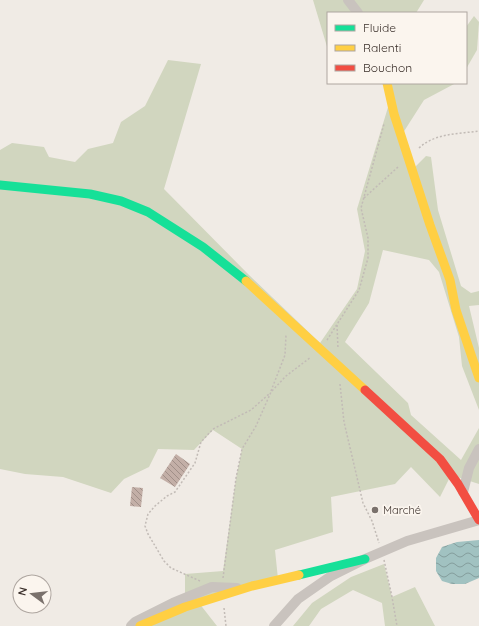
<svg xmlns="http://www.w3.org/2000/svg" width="479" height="626" font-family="Quicksand,sans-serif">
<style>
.green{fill:#d1d6bf}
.water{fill:url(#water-waves)}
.building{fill:url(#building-back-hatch)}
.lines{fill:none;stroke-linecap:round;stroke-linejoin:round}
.path{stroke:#c2bbb6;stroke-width:1.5;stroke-dasharray:2 2;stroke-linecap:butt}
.street{stroke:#c9c3be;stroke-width:10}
.fast{stroke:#16e098;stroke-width:9}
.slow{stroke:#ffcf43;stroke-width:9}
.jam{stroke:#f24e42;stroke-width:9}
.poi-dot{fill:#7a716c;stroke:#fbf5ee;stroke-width:1.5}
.labels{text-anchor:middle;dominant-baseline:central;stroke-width:3.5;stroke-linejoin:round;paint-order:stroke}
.poi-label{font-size:11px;fill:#3b302b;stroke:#fbf5ee;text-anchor:start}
</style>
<defs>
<pattern id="water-waves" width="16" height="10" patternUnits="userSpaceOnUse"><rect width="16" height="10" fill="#a1c2c1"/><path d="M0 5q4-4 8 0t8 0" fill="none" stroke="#849e9d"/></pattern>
<pattern id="building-back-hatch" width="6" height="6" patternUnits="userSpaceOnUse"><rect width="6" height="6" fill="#c3afa7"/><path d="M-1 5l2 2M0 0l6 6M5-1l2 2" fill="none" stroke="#a08f88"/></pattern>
</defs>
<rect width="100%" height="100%" fill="#f0ebe5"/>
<g class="green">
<polygon points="313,0 424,0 416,13 328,13 328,50"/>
<polygon points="474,16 479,22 477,50 466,69 466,27"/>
<polygon points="168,60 201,64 164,189 249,275 320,343 357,289 365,251 357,209 389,104 383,83 456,83 424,100 401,136 413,169 426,156 431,157 438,210 461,286 471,293 479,291 479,305 469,306 479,348 479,410 462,366 459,337 439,272 429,260 383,250 369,303 345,342 408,403 411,415 461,460 479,428 479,484 451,475 440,497 411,467 395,484 331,497 333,532 275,550 278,579 199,603 217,626 140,626 185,607 185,574 223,571 236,478 242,449 213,430 194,450 158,449 149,467 124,479 111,493 63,477 25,474 0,469 0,150 12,143 44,147 49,157 75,162 88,149 113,143 121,122 145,106"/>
<polygon points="384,564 392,597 415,587 435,626 385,626 382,603 353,590 321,609 309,626 293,626 312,603 351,577"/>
</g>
<polygon class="water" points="479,540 479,578 465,584 452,584 442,581 436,571 436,558 442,547 457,542"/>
<g class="building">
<polygon points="176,454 190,464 175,487 160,478"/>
<polygon points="132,487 143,488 141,507 130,506"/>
</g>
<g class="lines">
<g class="path">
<path d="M 419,148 C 435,133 458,134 479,131"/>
<polyline points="364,198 398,167"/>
<polyline points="337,325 338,349"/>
<polyline points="327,340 359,290 368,258 368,238 361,208 384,124"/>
<polyline points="340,384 344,422 363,503 372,521 379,543"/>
<polyline points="271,391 285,355 286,335"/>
<polyline points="384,560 392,597 397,626"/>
<polyline points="223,578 236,478 242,449 256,426 271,392 286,376 311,357"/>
<polyline points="200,581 171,568 164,561 148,534 145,526 148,514 155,506 167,496 175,492 195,463 201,442 213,429 251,410 269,394"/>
<polyline points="224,608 226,626"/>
</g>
<g class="street">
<polyline points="348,0 358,13"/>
<polyline points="463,492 469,468 479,449"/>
<polyline points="131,626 135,622 173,603 212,587 237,588"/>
<polyline points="274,626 298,599 331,576 365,559 407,541 479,520"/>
</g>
<g class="fast">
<polyline points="0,185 90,194 121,201 148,212 203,247 246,281"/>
<polyline points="299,575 365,559"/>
</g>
<g class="slow">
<polyline points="387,83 394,114 430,225 450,280 456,310 479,378"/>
<polyline points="246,281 365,390"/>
<polyline points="140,626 185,607 252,586 299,575"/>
</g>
<polyline class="jam" points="365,390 440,459 458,484 479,520"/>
</g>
<circle class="poi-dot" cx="375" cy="510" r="4"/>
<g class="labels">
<g class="poi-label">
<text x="383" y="510">Marché</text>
</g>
</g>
<rect x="327" y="12" width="140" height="72" fill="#fbf5ee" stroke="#aea6a0"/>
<rect x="335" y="25" width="20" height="6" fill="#16e098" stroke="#aea6a0"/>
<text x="363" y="32" font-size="12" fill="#3b302b">Fluide</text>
<rect x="335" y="45" width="20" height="6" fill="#ffcf43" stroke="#aea6a0"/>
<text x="363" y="52" font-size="12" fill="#3b302b">Ralenti</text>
<rect x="335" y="65" width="20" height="6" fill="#f24e42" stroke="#aea6a0"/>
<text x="363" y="72" font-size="12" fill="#3b302b">Bouchon</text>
<g transform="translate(32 594) rotate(285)"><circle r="19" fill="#fbf5ee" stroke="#aea6a0"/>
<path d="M0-3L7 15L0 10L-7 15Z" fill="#7a716c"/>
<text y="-6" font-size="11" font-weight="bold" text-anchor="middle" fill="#3b302b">N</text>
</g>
</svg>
